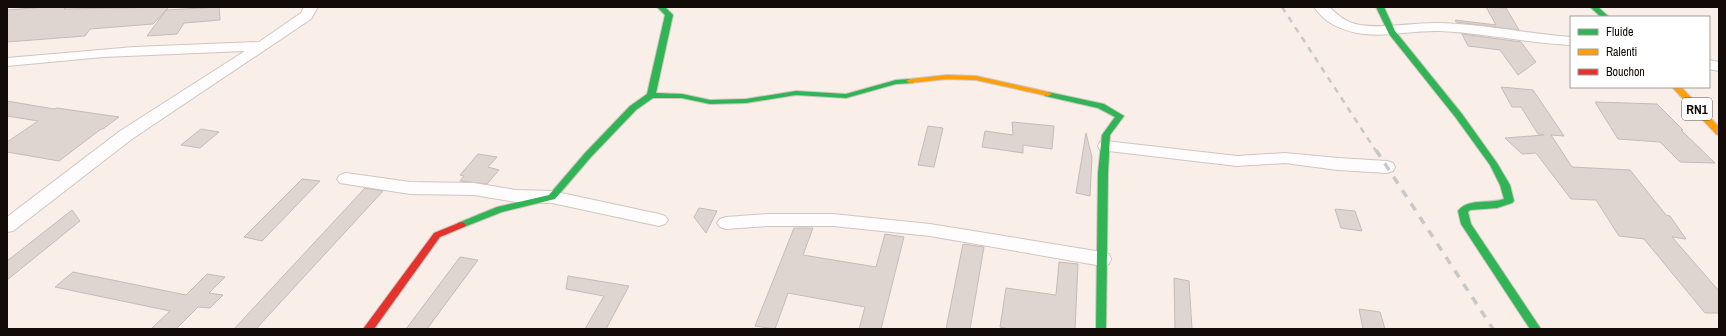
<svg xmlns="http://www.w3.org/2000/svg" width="1726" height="336" font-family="'Archivo Narrow',sans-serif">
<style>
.building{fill:#ded5d0;stroke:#c5bcb8}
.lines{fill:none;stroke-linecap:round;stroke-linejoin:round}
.street-casing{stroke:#cfc6c1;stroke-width:2}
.fast-casing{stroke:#cfc6c1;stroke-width:2}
.slow-casing{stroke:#cfc6c1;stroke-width:2}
.jam-casing{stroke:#cfc6c1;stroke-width:2}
.street{fill:#fefcfc;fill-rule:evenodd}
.fast{fill:#30b455;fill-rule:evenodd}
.slow{fill:#ff9f0a;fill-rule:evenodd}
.jam{fill:#e5322d;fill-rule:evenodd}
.rail-far1{stroke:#cac8c6;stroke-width:2.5;stroke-dasharray:6 6;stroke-linecap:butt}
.rail{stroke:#cac8c6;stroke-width:3.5;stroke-dasharray:8 8;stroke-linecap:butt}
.labels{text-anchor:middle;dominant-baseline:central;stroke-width:3;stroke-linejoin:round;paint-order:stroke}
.shield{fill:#fff;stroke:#595451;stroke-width:1}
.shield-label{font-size:13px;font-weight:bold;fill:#120b07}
</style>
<rect width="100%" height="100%" fill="#f9eee8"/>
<g class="building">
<polygon points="45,7 67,7 64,9 169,7 153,24 90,29 85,36 7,42 7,10"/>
<polygon points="219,7 220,20 184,23 177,34 147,36 166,10"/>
<polygon points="1486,7 1506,8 1519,30 1456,22 1455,20 1496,25"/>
<polygon points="1462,34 1521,42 1536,62 1518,75 1500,50 1468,46"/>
<polygon points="1501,87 1533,90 1564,136 1551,135 1572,167 1630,170 1666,215 1670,216 1686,239 1672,237 1719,291 1719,313 1705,313 1644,239 1619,236 1596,200 1571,199 1536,153 1522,154 1505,138 1544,135 1538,134 1521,107 1512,107"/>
<polygon points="7,101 54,109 57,108 119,117 103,129 101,129 59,161 7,152 7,142 38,121 7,116"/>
<polygon points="1595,102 1657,104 1683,130 1681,130 1715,163 1680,162 1660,142 1618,139"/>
<polygon points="1012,122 1054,126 1052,149 1023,145 1023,153 982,147 985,131 1013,135"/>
<polygon points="928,126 943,128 934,167 918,165"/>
<polygon points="201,129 219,132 200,148 181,145"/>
<polygon points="1086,133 1092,157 1090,196 1076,193"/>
<polygon points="478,154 497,157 488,167 499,170 487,184 460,181 464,176 460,175"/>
<polygon points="302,179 320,181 262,241 244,237"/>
<polygon points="365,188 383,191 256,329 234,329"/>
<polygon points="699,208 717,211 706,233 694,217"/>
<polygon points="1335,209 1355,211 1362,231 1341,228"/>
<polygon points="72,210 80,221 7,280 7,261"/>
<polygon points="794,228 813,228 803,255 876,267 885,234 904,237 881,329 859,329 865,307 788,293 775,329 755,326"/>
<polygon points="963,244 984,247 970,329 946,329"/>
<polygon points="460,257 478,260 427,329 406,329"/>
<polygon points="1059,262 1078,264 1075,329 1009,329 1000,327 1006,288 1056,295"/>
<polygon points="73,272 186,295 207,274 225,277 209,293 223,295 210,308 198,307 176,329 151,329 170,311 55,287"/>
<polygon points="568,276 629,286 606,329 585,329 604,296 566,289"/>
<polygon points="1174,278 1189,281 1192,329 1175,329"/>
<polygon points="1359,309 1380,312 1385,329 1363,329"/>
</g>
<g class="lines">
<defs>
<g id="street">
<polygon points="304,7 318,7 311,19 132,139 13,231 7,232 7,217 120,131 245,51 103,57 7,66 7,58 134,47 259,42 301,13"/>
<path d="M 1314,7 L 1329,7 C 1339,16 1346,23 1360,25 C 1387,29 1413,22 1440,23 C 1484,24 1527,34 1571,37 L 1571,45 C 1527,43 1484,33 1440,31 C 1412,30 1385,38 1357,33 C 1339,29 1325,23 1314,7 Z"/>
<polygon points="1709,60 1719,62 1719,71 1709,69"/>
<polygon points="1106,141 1237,156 1285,153 1338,158 1387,161 1393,163 1395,167 1393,171 1387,173 1338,170 1285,163 1237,166 1100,150 1098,146 1100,142"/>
<polygon points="346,173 410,182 474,183 516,190 552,191 659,214 665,216 668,220 665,224 659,226 552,203 516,202 474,195 410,194 340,183 337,179 340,175"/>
<polygon points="768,214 833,214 930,224 1102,252 1109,254 1111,259 1109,264 1102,266 930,236 833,226 768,226 726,229 720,227 717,223 720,219 726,217"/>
</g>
<g id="fast">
<polygon points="657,7 665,7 673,15 656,93 682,94 710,100 746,99 796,91 846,94 896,80 910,79 914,81 913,83 896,84 846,98 796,95 746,103 710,104 682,98 653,98 636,110 591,157 555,199 502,212 464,227 458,227 456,225 458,223 497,207 549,195 585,153 630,106 647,94 665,15"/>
<path d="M 1376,7 L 1384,7 L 1395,31 L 1462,114 L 1497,163 L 1510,185 L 1514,201 L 1512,203 L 1497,208 L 1470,210 L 1468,212 L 1471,224 L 1541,329 L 1530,329 L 1461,224 L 1458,211 C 1467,198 1490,204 1504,199 L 1500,185 L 1490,165 L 1456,118 L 1389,34 Z"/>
<polygon points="1590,7 1598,7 1609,17 1601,17"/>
<polygon points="1045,92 1048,92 1104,104 1124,116 1110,135 1108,173 1106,329 1096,329 1098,173 1102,135 1115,117 1098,108 1045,96 1044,94"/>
</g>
<g id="slow">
<polygon points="947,75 976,76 1048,92 1052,94 1048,96 976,80 947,79 910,83 906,81 910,79"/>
<polygon points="1672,87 1681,87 1719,127 1719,135 1716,134"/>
</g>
<polygon id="jam" points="461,222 464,223 466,225 464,227 440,237 374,329 363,329 434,233"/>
</defs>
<use href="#street" class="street-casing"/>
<use href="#fast" class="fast-casing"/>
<use href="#slow" class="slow-casing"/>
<use href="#jam" class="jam-casing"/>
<use href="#street" class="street"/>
<use href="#fast" class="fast"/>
<use href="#slow" class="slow"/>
<use href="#jam" class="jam"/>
<polyline class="rail-far1" points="1282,7 1376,151"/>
<polyline class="rail" points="1376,150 1493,329"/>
</g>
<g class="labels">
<rect class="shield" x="1682" y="98" width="30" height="22" rx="3"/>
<g class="shield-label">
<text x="1697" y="109">RN1</text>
</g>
</g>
<rect width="1726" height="336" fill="none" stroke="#120b07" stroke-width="16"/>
<rect x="1570" y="16" width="140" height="72" fill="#ffffff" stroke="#a09d9c"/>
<rect x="1578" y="29" width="20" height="6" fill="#30b455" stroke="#a09d9c"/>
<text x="1606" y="36" font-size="12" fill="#120b07">Fluide</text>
<rect x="1578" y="49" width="20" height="6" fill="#ff9f0a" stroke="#a09d9c"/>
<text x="1606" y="56" font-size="12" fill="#120b07">Ralenti</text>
<rect x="1578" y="69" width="20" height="6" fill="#e5322d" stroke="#a09d9c"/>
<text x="1606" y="76" font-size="12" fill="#120b07">Bouchon</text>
</svg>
